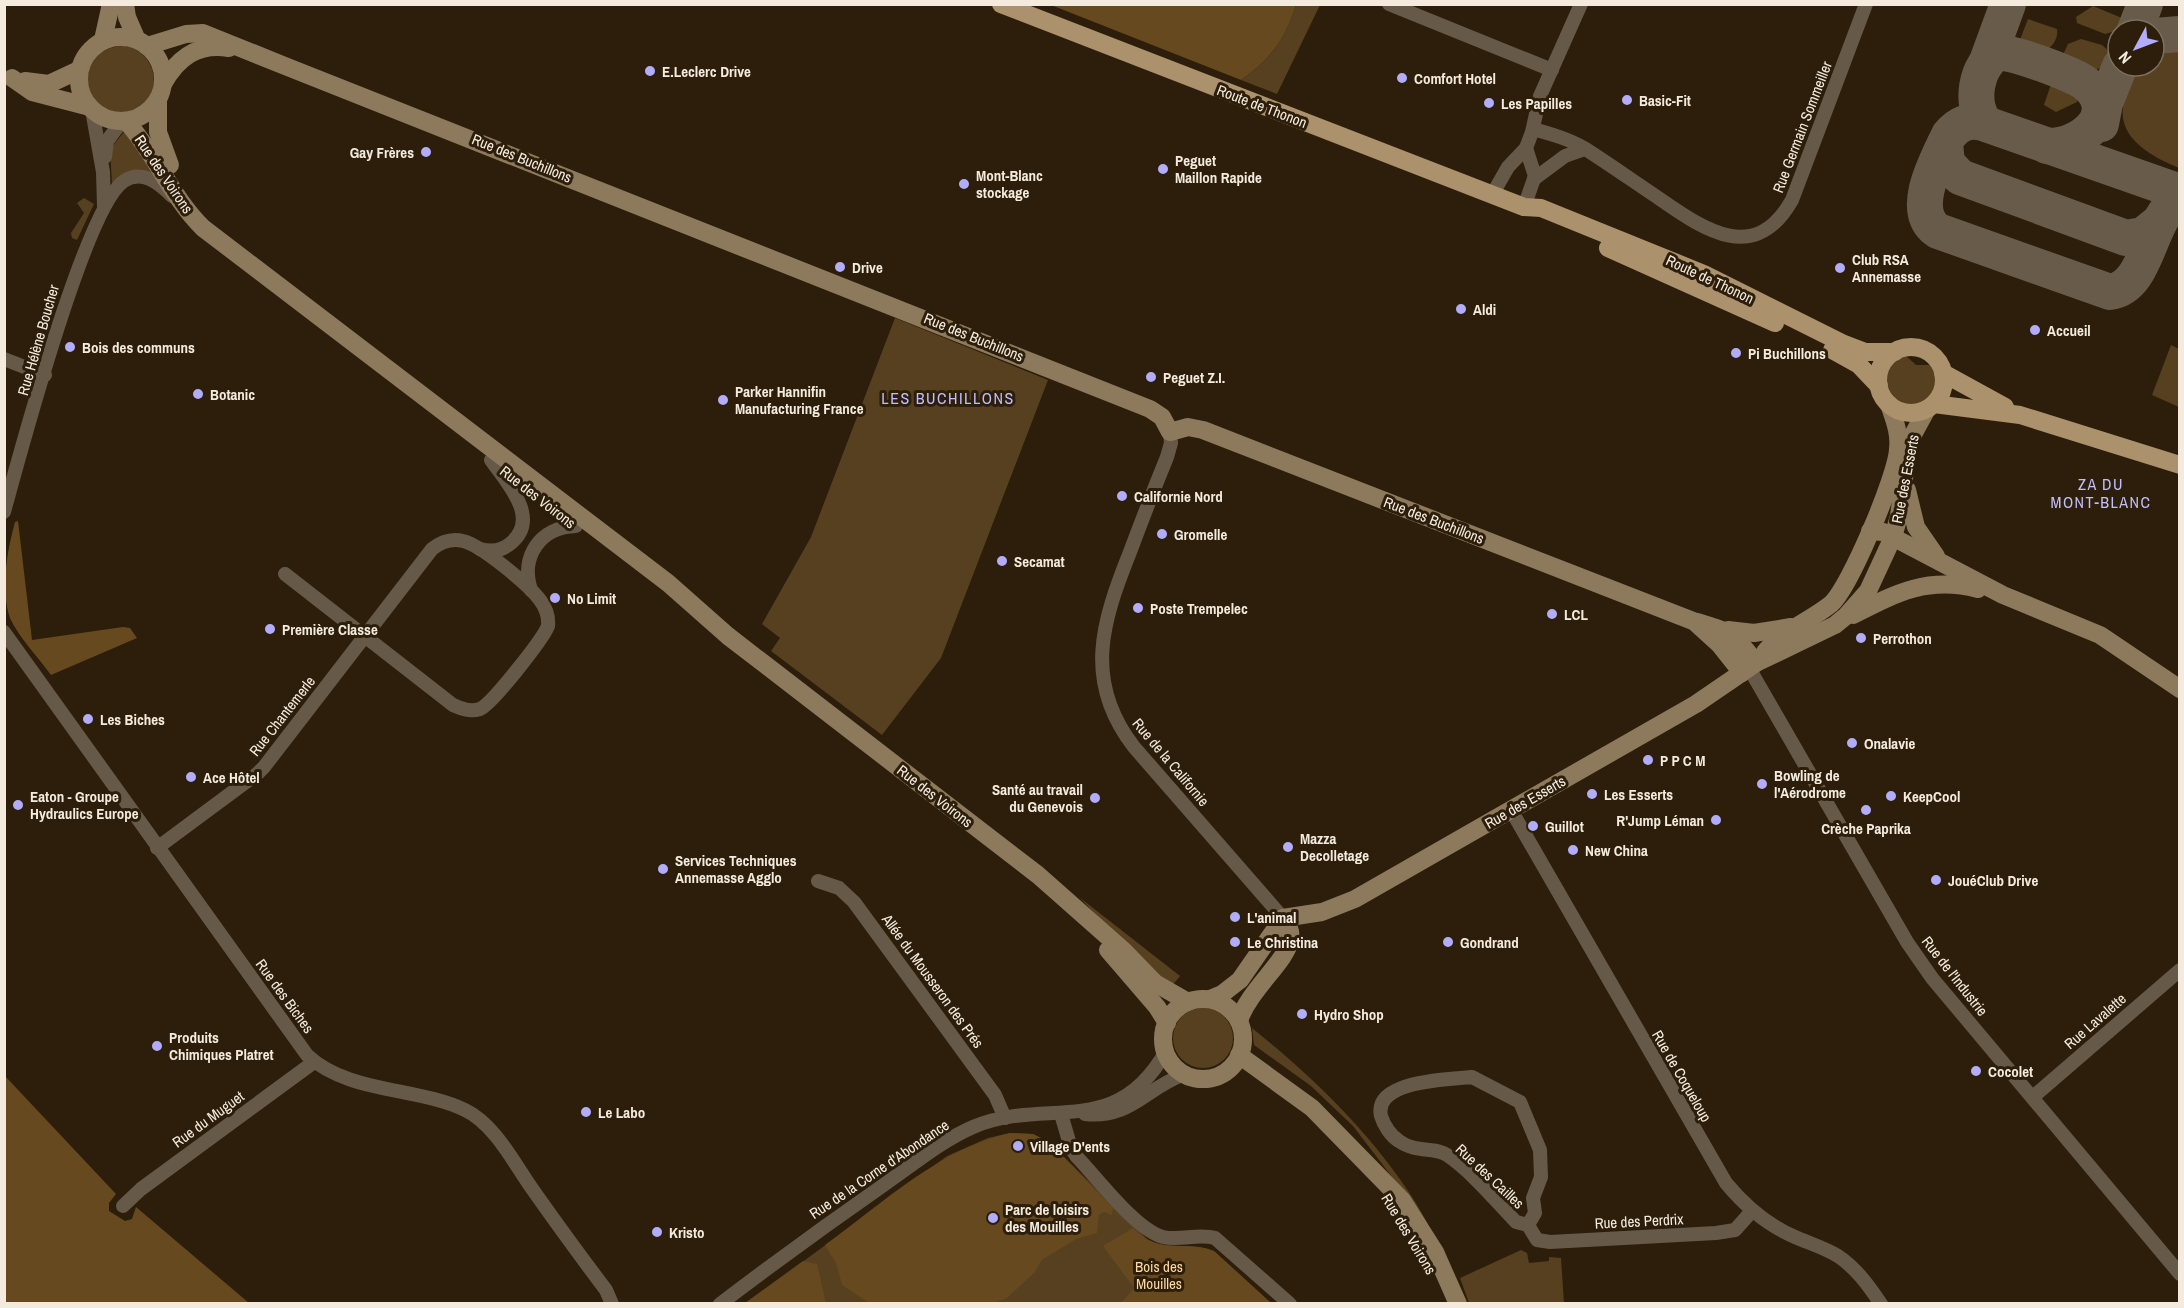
<svg xmlns="http://www.w3.org/2000/svg" width="2184" height="1308" font-family="'Archivo Narrow',sans-serif">
<style>
.green{fill:#56401f}
.forest{fill:#66491e}
.lines{fill:none;stroke-linecap:round;stroke-linejoin:round}
.taxiway{stroke:#685b49;stroke-width:36}
.street{stroke:#665947;stroke-width:14}
.secondary{stroke:#8d795c;stroke-width:18}
.primary{stroke:#ab916c;stroke-width:18}
.poi-dot{fill:#b1adfa;stroke:#2c1e0a;stroke-width:2}
.labels{text-anchor:middle;dominant-baseline:central;stroke-width:6;stroke-linejoin:round;paint-order:stroke}
.poi-label{font-size:15px;font-weight:bold;fill:#f4ebde;stroke:#2c1e0a;text-anchor:start}
.street-label{font-size:15px;fill:#f4ebde;stroke:#2c1e0a}
.park-label{font-size:15px;fill:#fed8a2;stroke:#2c1e0a}
.neighbourhood-label{font-size:16px;letter-spacing:1.5px;fill:#c1bff9;stroke:#2c1e0a}
</style>
<rect width="100%" height="100%" fill="#2c1e0a"/>
<g class="green">
<path d="M 1296,5 L 1320,5 L 1277,94 L 1241,80 C 1270,60 1286,38 1296,5 Z"/>
<polygon points="2093,6 2122,18 2119,30 2105,34 2077,23 2076,17"/>
<path d="M 2028,19 L 2057,29 C 2059,40 2049,53 2037,52 C 2031,52 2024,48 2018,45 Z"/>
<path d="M 2081,39 L 2102,45 L 2110,52 C 2104,70 2095,74 2077,68 C 2071,65 2065,64 2061,59 L 2068,44 Z"/>
<path d="M 126,46 C 170,58 158,119 116,112 C 73,106 80,44 126,46 Z"/>
<path d="M 2179,49 L 2180,49 L 2179,168 C 2155,158 2118,140 2123,106 C 2125,93 2132,79 2137,66 L 2154,66 L 2154,50 Z"/>
<polygon points="2052,81 2071,88 2079,95 2077,102 2056,112 2044,105"/>
<polygon points="124,132 159,175 112,184 110,149"/>
<polygon points="84,198 94,204 77,240 72,238 71,233 84,213 77,203"/>
<polygon points="895,318 1048,380 941,658 882,735 771,651 780,638 762,624 811,537"/>
<polygon points="2171,345 2179,349 2179,407 2152,395"/>
<path d="M 1906,356 L 1916,365 L 1931,365 C 1958,407 1883,423 1886,379 C 1887,367 1896,360 1906,356 Z"/>
<polygon points="1079,897 1180,976 1171,987 1156,977"/>
<circle cx="1203" cy="1038" r="30"/>
<path d="M 1252,1028 C 1315,1079 1372,1134 1416,1203 C 1431,1228 1443,1255 1456,1280 L 1402,1190 L 1353,1126 L 1311,1086 L 1254,1045 Z"/>
<path d="M 1010,1133 L 1033,1134 L 1049,1142 L 1149,1241 C 1171,1249 1194,1243 1214,1251 L 1271,1303 L 745,1304 L 947,1156 L 988,1138 Z"/>
<polygon points="1521,1250 1527,1253 1529,1263 1549,1261 1549,1257 1561,1258 1564,1303 1469,1303 1460,1278"/>
</g>
<g class="forest">
<path d="M 1051,5 L 1296,5 C 1286,38 1270,60 1241,80 Z"/>
<path d="M 18,521 L 32,640 L 123,627 L 130,628 L 137,638 L 51,675 C 38,657 19,638 10,618 C 0,589 7,552 15,522 Z"/>
<polygon points="5,1076 116,1194 109,1203 109,1211 125,1221 132,1219 136,1207 249,1303 5,1303"/>
<path d="M 1010,1133 L 1033,1134 L 1049,1142 L 1113,1208 L 1112,1215 L 1104,1212 L 1099,1215 L 1097,1233 L 1076,1239 L 1042,1260 L 1035,1272 L 1007,1298 L 994,1303 L 869,1303 L 842,1285 L 836,1263 L 825,1245 C 883,1203 939,1149 1010,1133 Z"/>
<path d="M 1133,1228 C 1164,1258 1182,1238 1214,1251 L 1271,1303 L 1121,1303 L 1134,1288 L 1103,1246 Z"/>
<polygon points="803,1261 817,1264 826,1303 745,1303"/>
</g>
<g class="lines">
<g class="taxiway">
<polyline points="2135,30 2145,4"/>
<polyline points="2154,36 2180,34"/>
<polyline points="1986,64 2008,4"/>
<path d="M 1987,124 C 1968,108 1976,61 1999,53 C 2009,50 2075,75 2085,83 C 2122,113 2082,147 2047,146"/>
<polyline points="2101,124 2105,103 2120,66"/>
<polyline points="1945,144 1947,163 1960,177 2126,238 2143,235 2158,223"/>
<path d="M 2180,192 L 1983,123 C 1969,119 1958,124 1949,135 C 1937,160 1908,212 1938,231 L 2110,292 C 2149,287 2147,219 2180,197"/>
</g>
<g class="street">
<polyline points="1389,4 1552,70"/>
<polyline points="92,110 103,172 104,206"/>
<path d="M 1533,129 C 1551,134 1569,139 1584,148 C 1609,164 1633,181 1657,197 C 1702,228 1754,267 1792,200 L 1866,4"/>
<polyline points="105,157 107,141 122,121"/>
<polyline points="1534,179 1565,156 1585,149"/>
<polyline points="1492,195 1508,167 1526,148 1532,132 1540,96 1581,4"/>
<polyline points="1524,207 1535,176 1526,148"/>
<polyline points="4,359 45,375"/>
<path d="M 1170,432 L 1171,443 L 1167,457 C 1154,489 1142,520 1130,552 C 1102,622 1083,681 1134,747 L 1283,918"/>
<path d="M 4,512 C 19,457 86,206 124,181 C 142,169 159,183 172,196"/>
<path d="M 480,549 C 491,552 502,551 511,543 C 541,518 507,483 491,460"/>
<path d="M 531,590 C 520,557 540,527 576,526"/>
<path d="M 4,632 L 307,1055 C 347,1093 417,1087 465,1110 C 495,1124 515,1165 533,1190 C 557,1224 581,1257 606,1290 L 612,1304"/>
<polyline points="1749,668 1907,942 1932,978 2180,1274"/>
<path d="M 1511,810 L 1726,1183 C 1745,1206 1767,1225 1795,1237 C 1809,1243 1825,1248 1838,1256 C 1856,1268 1869,1286 1881,1304"/>
<path d="M 157,848 L 258,773 L 264,767 L 432,549 C 441,542 451,538 463,541 C 481,545 529,585 540,600 C 546,608 549,616 548,626 C 543,639 492,704 480,709 C 470,712 462,709 453,705 L 285,574"/>
<polyline points="818,881 839,888 854,902 995,1095 1005,1118"/>
<path d="M 1472,1077 L 1520,1102 L 1540,1150 L 1541,1177 L 1533,1198 L 1535,1213 L 1528,1225 L 1516,1222 C 1496,1201 1471,1171 1447,1155 C 1436,1147 1415,1153 1399,1141 C 1391,1136 1384,1126 1381,1116 C 1373,1080 1451,1079 1472,1077 Z"/>
<polyline points="2033,1097 2180,970"/>
<path d="M 1061,1114 L 1071,1148 L 1077,1157 C 1098,1179 1136,1230 1163,1237 C 1181,1241 1198,1233 1215,1238 L 1290,1304"/>
<path d="M 1085,1114 C 1131,1119 1145,1088 1185,1074"/>
<polyline points="123,1206 141,1189 314,1062"/>
<polyline points="1528,1225 1537,1240 1550,1242 1716,1233 1735,1230 1752,1211"/>
<path d="M 720,1304 C 774,1263 829,1223 885,1184 C 914,1164 941,1141 973,1127 C 1046,1096 1116,1141 1166,1051"/>
</g>
<g class="secondary">
<polyline points="125,4 127,17 137,40"/>
<circle cx="121" cy="79" r="42"/>
<polyline points="103,40 111,4"/>
<path d="M 147,46 L 186,34 L 203,33 L 285,66 L 1150,409 L 1162,417 L 1170,432 L 1188,427 L 1203,430 L 1693,621 C 1728,630 1735,634 1756,663"/>
<polyline points="12,78 32,92 90,107"/>
<polyline points="25,81 49,84 79,70"/>
<path d="M 163,84 C 178,57 198,43 229,48"/>
<polyline points="158,100 158,132 170,165"/>
<path d="M 126,121 C 156,154 171,197 203,228 L 668,583 L 728,636 L 1038,875 L 1124,951 L 1155,983 L 1188,1002"/>
<polyline points="1907,490 1916,527 1936,556"/>
<polyline points="1870,531 1883,532 2003,595 2100,635 2180,689"/>
<path d="M 1853,615 C 1896,593 1928,576 1978,589"/>
<polyline points="1697,624 1719,644 1742,673"/>
<polyline points="1728,630 1754,633 1791,627"/>
<path d="M 1765,652 C 1782,631 1810,621 1831,604 C 1850,587 1897,475 1898,449 C 1900,433 1894,419 1889,404"/>
<polyline points="1283,918 1322,912 1355,899 1696,704 1756,663 1835,625 1846,616 1868,591 1893,537 1899,516 1909,442 1927,409"/>
<polyline points="1108,950 1157,1007 1167,1023"/>
<polyline points="1210,999 1222,994 1240,980 1283,918"/>
<circle cx="1203" cy="1039" r="40"/>
<path d="M 1239,1021 C 1248,991 1287,961 1290,940 C 1292,931 1288,925 1283,918"/>
<polyline points="1239,1055 1312,1108 1402,1200 1435,1252 1458,1304"/>
</g>
<g class="primary">
<polyline points="1001,4 1524,207 1541,208 1704,274 1844,344 1865,352 1895,352"/>
<polyline points="1608,248 1775,323"/>
<circle cx="1911" cy="380" r="33"/>
<polyline points="1832,350 1859,365 1879,386"/>
<polyline points="1943,373 2005,407"/>
<polyline points="1934,404 2020,415 2180,465"/>
</g>
</g>
<g class="poi-dot">
<circle cx="650" cy="71" r="6"/>
<circle cx="1402" cy="78" r="6"/>
<circle cx="1627" cy="100" r="6"/>
<circle cx="1489" cy="103" r="6"/>
<circle cx="426" cy="152" r="6"/>
<circle cx="1163" cy="169" r="6"/>
<circle cx="964" cy="184" r="6"/>
<circle cx="840" cy="267" r="6"/>
<circle cx="1840" cy="268" r="6"/>
<circle cx="1461" cy="309" r="6"/>
<circle cx="2035" cy="330" r="6"/>
<circle cx="70" cy="347" r="6"/>
<circle cx="1736" cy="353" r="6"/>
<circle cx="1151" cy="377" r="6"/>
<circle cx="198" cy="394" r="6"/>
<circle cx="723" cy="400" r="6"/>
<circle cx="1122" cy="496" r="6"/>
<circle cx="1162" cy="534" r="6"/>
<circle cx="1002" cy="561" r="6"/>
<circle cx="555" cy="598" r="6"/>
<circle cx="1138" cy="608" r="6"/>
<circle cx="1552" cy="614" r="6"/>
<circle cx="270" cy="629" r="6"/>
<circle cx="1861" cy="638" r="6"/>
<circle cx="88" cy="719" r="6"/>
<circle cx="1852" cy="743" r="6"/>
<circle cx="1648" cy="760" r="6"/>
<circle cx="191" cy="777" r="6"/>
<circle cx="1762" cy="784" r="6"/>
<circle cx="1592" cy="794" r="6"/>
<circle cx="1891" cy="796" r="6"/>
<circle cx="1095" cy="798" r="6"/>
<circle cx="18" cy="805" r="6"/>
<circle cx="1866" cy="810" r="6"/>
<circle cx="1716" cy="820" r="6"/>
<circle cx="1533" cy="826" r="6"/>
<circle cx="1288" cy="847" r="6"/>
<circle cx="1573" cy="850" r="6"/>
<circle cx="663" cy="869" r="6"/>
<circle cx="1936" cy="880" r="6"/>
<circle cx="1235" cy="917" r="6"/>
<circle cx="1235" cy="942" r="6"/>
<circle cx="1448" cy="942" r="6"/>
<circle cx="1302" cy="1014" r="6"/>
<circle cx="157" cy="1046" r="6"/>
<circle cx="1976" cy="1071" r="6"/>
<circle cx="586" cy="1112" r="6"/>
<circle cx="1018" cy="1146" r="6"/>
<circle cx="993" cy="1218" r="6"/>
<circle cx="657" cy="1232" r="6"/>
</g>
<g class="labels">
<g class="poi-label">
<text x="662" y="71">E.Leclerc Drive</text>
<text x="1414" y="78">Comfort Hotel</text>
<text x="1639" y="100">Basic-Fit</text>
<text x="1501" y="103">Les Papilles</text>
<text x="414" y="152" text-anchor="end">Gay Frères</text>
<text x="1175" y="160">Peguet<tspan x="1175" dy="17">Maillon Rapide</tspan></text>
<text x="976" y="175">Mont-Blanc<tspan x="976" dy="17">stockage</tspan></text>
<text x="1852" y="259">Club RSA<tspan x="1852" dy="17">Annemasse</tspan></text>
<text x="852" y="267">Drive</text>
<text x="1473" y="309">Aldi</text>
<text x="2047" y="330">Accueil</text>
<text x="82" y="347">Bois des communs</text>
<text x="1748" y="353">Pi Buchillons</text>
<text x="1163" y="377">Peguet Z.I.</text>
<text x="735" y="391">Parker Hannifin<tspan x="735" dy="17">Manufacturing France</tspan></text>
<text x="210" y="394">Botanic</text>
<text x="1134" y="496">Californie Nord</text>
<text x="1174" y="534">Gromelle</text>
<text x="1014" y="561">Secamat</text>
<text x="567" y="598">No Limit</text>
<text x="1150" y="608">Poste Trempelec</text>
<text x="1564" y="614">LCL</text>
<text x="282" y="629">Première Classe</text>
<text x="1873" y="638">Perrothon</text>
<text x="100" y="719">Les Biches</text>
<text x="1864" y="743">Onalavie</text>
<text x="1660" y="760">P P C M</text>
<text x="1774" y="775">Bowling de<tspan x="1774" dy="17">l'Aérodrome</tspan></text>
<text x="203" y="777">Ace Hôtel</text>
<text x="1083" y="789" text-anchor="end">Santé au travail<tspan x="1083" dy="17">du Genevois</tspan></text>
<text x="1604" y="794">Les Esserts</text>
<text x="30" y="796">Eaton - Groupe<tspan x="30" dy="17">Hydraulics Europe</tspan></text>
<text x="1903" y="796">KeepCool</text>
<text x="1704" y="820" text-anchor="end">R'Jump Léman</text>
<text x="1545" y="826">Guillot</text>
<text x="1866" y="828" text-anchor="middle">Crèche Paprika</text>
<text x="1300" y="838">Mazza<tspan x="1300" dy="17">Decolletage</tspan></text>
<text x="1585" y="850">New China</text>
<text x="675" y="860">Services Techniques<tspan x="675" dy="17">Annemasse Agglo</tspan></text>
<text x="1948" y="880">JouéClub Drive</text>
<text x="1247" y="917">L'animal</text>
<text x="1247" y="942">Le Christina</text>
<text x="1460" y="942">Gondrand</text>
<text x="1314" y="1014">Hydro Shop</text>
<text x="169" y="1037">Produits<tspan x="169" dy="17">Chimiques Platret</tspan></text>
<text x="1988" y="1071">Cocolet</text>
<text x="598" y="1112">Le Labo</text>
<text x="1030" y="1146">Village D'ents</text>
<text x="1005" y="1209">Parc de loisirs<tspan x="1005" dy="17">des Mouilles</tspan></text>
<text x="669" y="1232">Kristo</text>
</g>
<g class="street-label">
<text transform="translate(1262 106) rotate(21)">Route de Thonon</text>
<text transform="translate(1802 127) rotate(-69)">Rue Germain Sommeiller</text>
<text transform="translate(522 158) rotate(22)">Rue des Buchillons</text>
<text transform="translate(164 174) rotate(56)">Rue des Voirons</text>
<text transform="translate(1710 279) rotate(25)">Route de Thonon</text>
<text transform="translate(974 337) rotate(22)">Rue des Buchillons</text>
<text transform="translate(38 340) rotate(-74)">Rue Hélène Boucher</text>
<text transform="translate(1905 479) rotate(-79)">Rue des Esserts</text>
<text transform="translate(538 497) rotate(38)">Rue des Voirons</text>
<text transform="translate(1434 520) rotate(21)">Rue des Buchillons</text>
<text transform="translate(282 716) rotate(-52)">Rue Chantemerle</text>
<text transform="translate(1171 762) rotate(50)">Rue de la Californie</text>
<text transform="translate(935 796) rotate(38)">Rue des Voirons</text>
<text transform="translate(1525 802) rotate(-30)">Rue des Esserts</text>
<text transform="translate(1955 976) rotate(52)">Rue de l'Industrie</text>
<text transform="translate(933 981) rotate(54)">Allée du Mousseron des Prés</text>
<text transform="translate(285 996) rotate(54)">Rue des Biches</text>
<text transform="translate(2095 1021) rotate(-41)">Rue Lavalette</text>
<text transform="translate(1682 1076) rotate(60)">Rue de Coqueloup</text>
<text transform="translate(208 1119) rotate(-36)">Rue du Muguet</text>
<text transform="translate(879 1169) rotate(-34)">Rue de la Corne d'Abondance</text>
<text transform="translate(1490 1176) rotate(43)">Rue des Cailles</text>
<text transform="translate(1639 1221) rotate(-3)">Rue des Perdrix</text>
<text transform="translate(1409 1234) rotate(59)">Rue des Voirons</text>
</g>
<g class="park-label">
<text x="1159" y="1266">Bois des<tspan x="1159" dy="17">Mouilles</tspan></text>
</g>
<g class="neighbourhood-label">
<text x="948" y="398">LES BUCHILLONS</text>
<text x="2101" y="484">ZA DU<tspan x="2101" dy="18">MONT-BLANC</tspan></text>
</g>
</g>
<rect width="2184" height="1308" fill="none" stroke="#f4ebde" stroke-width="12"/>
<g transform="translate(2136 48) rotate(229)"><circle r="28" fill="#2c1e0a" stroke="#7c705f" stroke-width="1.5"/>
<path d="M0-4.5L10 22L0 15L-10 22Z" fill="#b1adfa"/>
<text y="-9" font-size="16" font-weight="bold" text-anchor="middle" fill="#f4ebde">N</text>
</g>
</svg>
